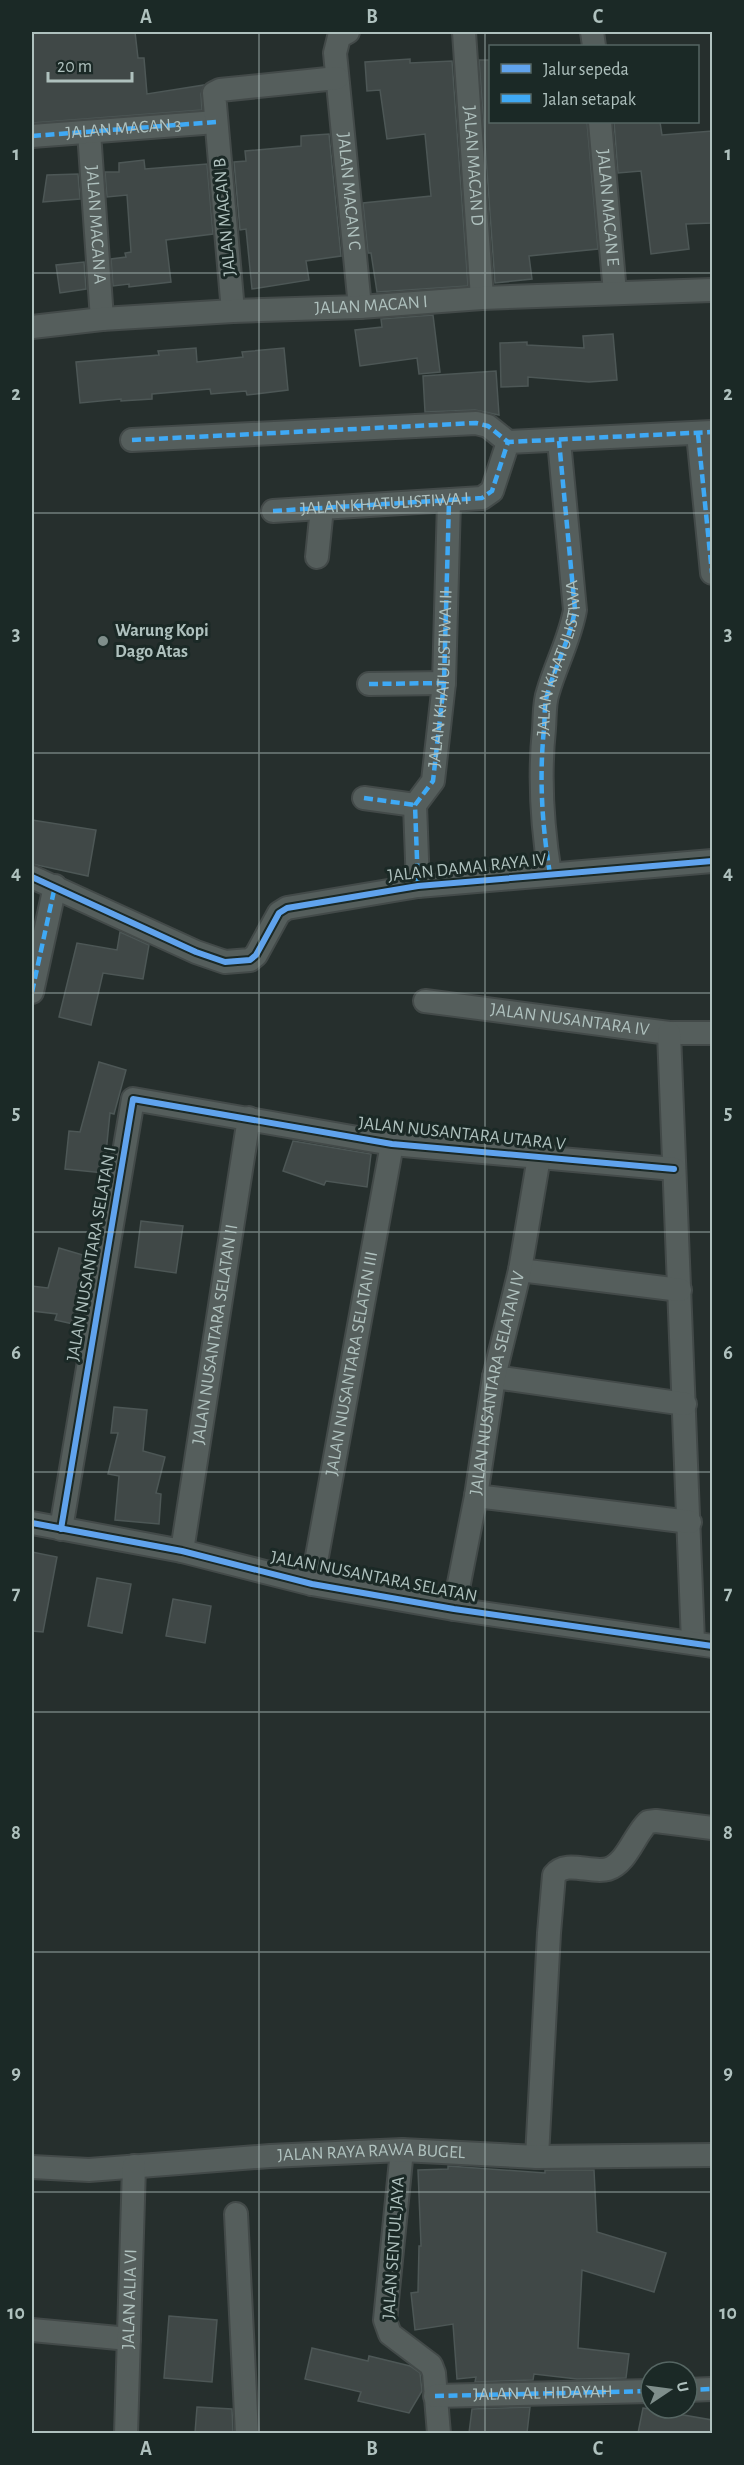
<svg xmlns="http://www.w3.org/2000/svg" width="744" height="2465" font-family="'Alegreya Sans',sans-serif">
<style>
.building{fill:#404847;stroke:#4d5756;stroke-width:1.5}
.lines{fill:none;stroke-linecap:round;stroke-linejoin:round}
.minor-casing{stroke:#434a49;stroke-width:26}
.minor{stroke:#555e5c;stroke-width:22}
.quiet{stroke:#3fa9f5;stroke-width:4.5;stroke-dasharray:9 4.5;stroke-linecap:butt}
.cycleway-casing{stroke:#1b2926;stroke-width:10}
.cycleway{stroke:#60a3ed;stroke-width:6}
.grid{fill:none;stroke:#afc1be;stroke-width:1.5;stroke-opacity:0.55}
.poi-dot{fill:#7f8e8b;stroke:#1b2926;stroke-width:2}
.labels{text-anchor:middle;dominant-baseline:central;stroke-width:6;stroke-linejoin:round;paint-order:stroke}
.street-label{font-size:18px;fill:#afc1be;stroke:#1b2926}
.poi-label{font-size:18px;font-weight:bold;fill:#afc1be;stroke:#1b2926;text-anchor:start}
.neatline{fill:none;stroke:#afc1be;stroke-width:2}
.grid-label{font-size:20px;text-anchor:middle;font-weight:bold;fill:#afc1be}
</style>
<rect width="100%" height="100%" fill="#262f2d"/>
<g class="building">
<polygon points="32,32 135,32 138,58 144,58 147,94 204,85 201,94 202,110 32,123"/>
<polygon points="410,59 410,63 452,61 468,286 377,292 371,253 368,253 363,203 431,196 425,134 387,139 380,90 367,91 365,62"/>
<polygon points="479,60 490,60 490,122 587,122 598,249 529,256 532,279 495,283"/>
<polygon points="614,122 660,122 662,135 712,131 712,223 686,224 689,249 651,254 641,171 618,173"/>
<polygon points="329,134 341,256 306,261 309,280 252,289 246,229 240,230 234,162 246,161 245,151 301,146 301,136"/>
<polygon points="144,160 145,169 207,164 213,234 166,240 171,282 129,287 129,284 113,286 111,259 126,257 125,253 131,252 127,195 107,197 105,172 119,172 119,163"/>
<polygon points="78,174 80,199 43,202 47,175"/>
<polygon points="84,262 86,289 60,293 56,265"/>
<polygon points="433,315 440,372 419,374 417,358 360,366 355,330 382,327 381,319"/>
<polygon points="613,334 617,380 589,382 528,377 528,386 501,387 500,343 527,342 527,345 584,348 583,336"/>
<polygon points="196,348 197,362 243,357 242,352 284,348 288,390 247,395 246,391 211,394 210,389 152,394 152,399 121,401 121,399 80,403 76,362 159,355 158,351"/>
<polygon points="496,371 499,415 475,410 425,412 423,376"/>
<polygon points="32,820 96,830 88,876 32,864"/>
<polygon points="120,932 149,945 143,979 103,973 91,1025 59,1017 77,943 117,950"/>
<polygon points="99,1062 126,1070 114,1114 110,1113 104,1173 65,1169 69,1131 80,1132"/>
<polygon points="293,1141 371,1154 367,1187 326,1181 324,1185 283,1171"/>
<polygon points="141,1221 183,1226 176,1273 135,1267"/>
<polygon points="59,1248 93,1258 78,1325 55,1320 57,1314 32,1311 32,1286 48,1288"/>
<polygon points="114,1407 147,1410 143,1451 165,1457 156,1493 161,1494 159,1524 115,1520 119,1476 108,1474 118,1433 111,1433"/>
<polygon points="32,1552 57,1557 43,1632 32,1631"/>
<polygon points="97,1578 131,1584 122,1633 88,1626"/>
<polygon points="173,1599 211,1606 205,1643 166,1636"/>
<polygon points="448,2166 545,2173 545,2170 594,2170 597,2232 666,2253 654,2292 582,2270 578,2348 629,2354 626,2378 577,2379 534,2374 533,2380 475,2382 476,2377 457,2379 453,2324 415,2330 411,2293 418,2292 419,2246 421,2246 418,2170 448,2169"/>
<polygon points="169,2316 217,2320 212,2382 164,2378"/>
<polygon points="312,2348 368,2361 369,2356 410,2366 420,2373 422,2391 409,2413 358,2401 361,2392 305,2379"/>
<polygon points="197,2407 232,2409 233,2433 195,2433"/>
<polygon points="530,2407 527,2433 469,2433 472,2409"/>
<polygon points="643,2408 712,2420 712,2433 638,2433"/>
</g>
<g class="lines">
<defs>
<g id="minor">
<path id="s1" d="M 348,32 L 339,37 L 335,53 L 360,307"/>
<path id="s2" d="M 464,32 L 482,298"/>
<polyline points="592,32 594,46"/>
<path id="s3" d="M 600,122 L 615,293"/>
<path id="s4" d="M 89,132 L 102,319"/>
<path id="s5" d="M 32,136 L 216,122"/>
<polyline points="233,311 214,93 220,90 337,78"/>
<path id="s6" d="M 32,327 L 102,319 L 233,311 L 360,307 L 482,298 L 712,290"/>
<polyline points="698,434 712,573"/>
<polyline points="132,440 476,423 488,426 508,442"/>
<polyline points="273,511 482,498 492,491 508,442 712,432"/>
<polyline points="317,557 322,508"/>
<polyline points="369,684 444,683"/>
<polyline points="364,798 415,805"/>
<path id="s7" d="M 550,874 C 542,825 539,778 544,729 C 545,717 544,703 548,692 C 556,664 570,639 575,610 L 559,441"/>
<polyline points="32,877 196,952 225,962 250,960 256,955 279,913 287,908 418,886 712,861"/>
<path id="s8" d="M 418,886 L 415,805 L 433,781 L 444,683 L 449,501"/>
<polyline points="32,992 55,886"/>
<path id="s9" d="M 425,1001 L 669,1033 L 712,1033"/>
<polyline points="669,1033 693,1642"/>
<polyline points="520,1270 680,1290"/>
<polyline points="494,1377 685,1404"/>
<polyline points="476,1496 690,1522"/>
<polyline points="32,1523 182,1551 312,1584 454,1609 712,1646"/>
<polyline points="61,1529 133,1099 392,1144 674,1169"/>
<path id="s10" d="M 182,1551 L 249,1118"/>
<path id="s11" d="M 312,1584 L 392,1144"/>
<path id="s12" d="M 454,1609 L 476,1496 L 494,1377 L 520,1270 L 539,1157"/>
<polyline points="402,2150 385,2320 390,2334 431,2365 434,2373 439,2434"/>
<path d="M 537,2157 L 549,1933 L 554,1875 C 566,1859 591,1874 608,1869 C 627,1863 634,1835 648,1822 L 656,1821 L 712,1828"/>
<path id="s13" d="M 32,2167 L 89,2170 L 270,2156 L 402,2150 L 537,2157 L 712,2155"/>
<polyline points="236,2214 247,2434"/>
<polyline points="32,2330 129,2339"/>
<polyline points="687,2390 712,2389"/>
<path id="s14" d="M 435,2396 L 651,2391"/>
<path id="s15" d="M 126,2434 L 134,2166"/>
</g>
</defs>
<use href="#minor" class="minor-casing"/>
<use href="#minor" class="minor"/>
<g class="quiet">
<polyline points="32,136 216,122"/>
<polyline points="698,434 712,573"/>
<polyline points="132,440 476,423 488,426 508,442"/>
<path id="s16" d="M 273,511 L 482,498 L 492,491 L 508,442 L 712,432"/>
<polyline points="369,684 444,683"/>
<polyline points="364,798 415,805"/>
<path d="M 550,874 C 542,825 539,778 544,729 C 545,717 544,703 548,692 C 556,664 570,639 575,610 L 559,441"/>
<polyline points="418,886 415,805 433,781 444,683 449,501"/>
<polyline points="32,992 55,886"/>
<polyline points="687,2390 712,2389"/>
<polyline points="435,2396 651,2391"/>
</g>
<defs>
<g id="cycleway">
<polyline points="32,877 196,952 225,962 250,960 256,955 279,913 287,908 418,886 712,861"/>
<polyline points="32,1523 182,1551 312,1584 454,1609 712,1646"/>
<polyline points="61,1529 133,1099 392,1144 674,1169"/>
</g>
</defs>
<use href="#cycleway" class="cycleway-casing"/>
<use href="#cycleway" class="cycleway"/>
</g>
<path class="grid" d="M 259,32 L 259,2434M 485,32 L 485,2434M 32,273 L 712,273M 32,513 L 712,513M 32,753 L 712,753M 32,993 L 712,993M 32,1232 L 712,1232M 32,1472 L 712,1472M 32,1712 L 712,1712M 32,1952 L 712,1952M 32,2192 L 712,2192"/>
<circle class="poi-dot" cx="103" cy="641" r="6"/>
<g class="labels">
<g class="street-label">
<text stroke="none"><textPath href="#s5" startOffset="92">JALAN MACAN 3</textPath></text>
<text stroke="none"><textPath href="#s2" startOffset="134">JALAN MACAN D</textPath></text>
<text stroke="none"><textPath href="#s1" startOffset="166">JALAN MACAN C</textPath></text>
<text stroke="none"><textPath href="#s3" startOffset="86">JALAN MACAN E</textPath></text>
<text transform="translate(225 217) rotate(-95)">JALAN MACAN B</text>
<text stroke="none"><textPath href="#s4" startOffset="93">JALAN MACAN A</textPath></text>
<text stroke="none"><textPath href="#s6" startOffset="340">JALAN MACAN I</textPath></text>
<text stroke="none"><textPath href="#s16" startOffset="112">JALAN KHATULISTIWA I</textPath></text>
<text stroke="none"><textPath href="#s7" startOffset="219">JALAN KHATULISTIWA</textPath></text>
<text stroke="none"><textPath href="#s8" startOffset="214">JALAN KHATULISTIWA III</textPath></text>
<text transform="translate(467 868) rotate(-6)">JALAN DAMAI RAYA IV</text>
<text stroke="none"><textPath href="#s9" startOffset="146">JALAN NUSANTARA IV</textPath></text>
<text transform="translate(462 1134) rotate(6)">JALAN NUSANTARA UTARA V</text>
<text transform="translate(92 1254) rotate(-80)">JALAN NUSANTARA SELATAN I</text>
<text stroke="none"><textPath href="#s10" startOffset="219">JALAN NUSANTARA SELATAN II</textPath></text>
<text stroke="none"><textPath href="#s11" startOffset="224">JALAN NUSANTARA SELATAN III</textPath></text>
<text stroke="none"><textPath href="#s12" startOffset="230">JALAN NUSANTARA SELATAN IV</textPath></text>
<text transform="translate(374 1577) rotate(11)">JALAN NUSANTARA SELATAN</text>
<text stroke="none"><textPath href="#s13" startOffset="340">JALAN RAYA RAWA BUGEL</textPath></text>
<text transform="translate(394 2248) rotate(-86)">JALAN SENTUL JAYA</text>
<text stroke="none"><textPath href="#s15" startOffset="135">JALAN ALIA VI</textPath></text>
<text stroke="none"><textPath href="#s14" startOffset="108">JALAN AL HIDAYAH</textPath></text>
</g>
<g class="poi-label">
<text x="115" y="631">Warung Kopi<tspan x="115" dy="21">Dago Atas</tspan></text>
</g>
</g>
<rect width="744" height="2465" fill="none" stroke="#1b2926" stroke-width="66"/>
<rect x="489" y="45" width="210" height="78" fill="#1b2926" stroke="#566663" stroke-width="1.5"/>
<rect x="501" y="64" width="30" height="9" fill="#60a3ed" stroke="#566663" stroke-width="1.5"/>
<text x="543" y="75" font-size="18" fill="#afc1be">Jalur sepeda</text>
<rect x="501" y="94" width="30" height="9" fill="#3fa9f5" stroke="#566663" stroke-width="1.5"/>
<text x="543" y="105" font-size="18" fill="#afc1be">Jalan setapak</text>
<g transform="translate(669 2390) rotate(77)"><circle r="28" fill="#1b2926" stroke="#566663" stroke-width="1.5"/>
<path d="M0-4.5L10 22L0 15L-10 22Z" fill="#7f8e8b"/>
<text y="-9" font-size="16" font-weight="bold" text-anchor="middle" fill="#afc1be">U</text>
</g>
<path d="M48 72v9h84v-9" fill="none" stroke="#afc1be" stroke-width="3"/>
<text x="57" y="72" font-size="18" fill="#afc1be" stroke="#1b2926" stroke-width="4.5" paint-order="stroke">20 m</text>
<rect x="33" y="33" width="678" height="2399" class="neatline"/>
<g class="grid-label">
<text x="146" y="23">A</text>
<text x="372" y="23">B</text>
<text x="598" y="23">C</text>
<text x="16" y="160">1</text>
<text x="728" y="160">1</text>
<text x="16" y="400">2</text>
<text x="728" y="400">2</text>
<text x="16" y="640">3</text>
<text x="728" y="640">3</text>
<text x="16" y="879">4</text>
<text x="728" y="879">4</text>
<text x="16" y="1119">5</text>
<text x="728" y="1119">5</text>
<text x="16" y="1359">6</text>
<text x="728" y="1359">6</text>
<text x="16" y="1599">7</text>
<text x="728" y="1599">7</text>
<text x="16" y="1839">8</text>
<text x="728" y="1839">8</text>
<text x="16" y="2079">9</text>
<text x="728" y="2079">9</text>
<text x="16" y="2319">10</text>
<text x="728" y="2319">10</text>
<text x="146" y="2455">A</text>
<text x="372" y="2455">B</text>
<text x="598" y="2455">C</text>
</g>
</svg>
